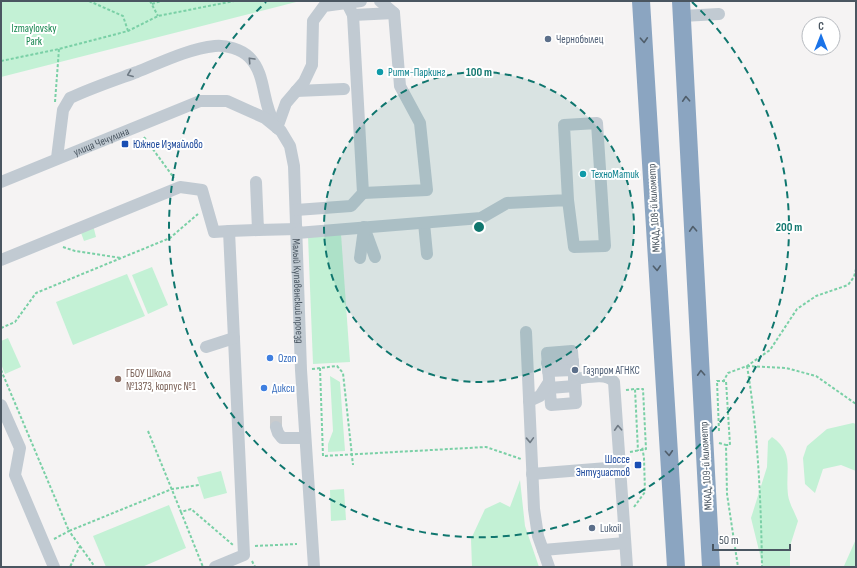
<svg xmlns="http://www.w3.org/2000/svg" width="857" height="568" font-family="'Sofia Sans Condensed',sans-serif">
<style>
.green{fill:#c3f1d5}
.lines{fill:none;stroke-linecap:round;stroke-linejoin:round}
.minor-tunnel{stroke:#caccce;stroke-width:12;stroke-dasharray:12 6;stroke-linecap:butt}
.path{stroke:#7ad0a6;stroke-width:2;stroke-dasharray:3 2;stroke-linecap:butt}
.minor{stroke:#c1cad2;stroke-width:12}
.highway{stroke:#8ba5c1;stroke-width:18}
.oneway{stroke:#505e6b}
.oneway2{stroke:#6e7983}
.ring{fill:none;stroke:#0f766e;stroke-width:2;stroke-dasharray:7 5}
.service-dot{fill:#5c6f8a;stroke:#fff;stroke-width:1.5}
.culture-dot{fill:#0f9aa8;stroke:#fff;stroke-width:1.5}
.transit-dot{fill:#1a4fb4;stroke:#fff;stroke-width:1.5}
.shop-dot{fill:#3f7fe0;stroke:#fff;stroke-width:1.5}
.education-dot{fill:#8d6e63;stroke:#fff;stroke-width:1.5}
.labels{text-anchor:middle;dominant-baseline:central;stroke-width:4;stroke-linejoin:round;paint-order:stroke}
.park-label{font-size:11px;fill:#17864f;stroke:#fff}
.service-label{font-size:11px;fill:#4e5e75;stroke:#fff;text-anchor:start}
.culture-label{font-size:11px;fill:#0d838f;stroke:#fff;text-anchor:start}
.street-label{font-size:11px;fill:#4a5661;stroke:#fff}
.transit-label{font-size:11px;fill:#164399;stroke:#fff;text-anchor:start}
.shop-label{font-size:11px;fill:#366cbe;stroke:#fff;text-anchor:start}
.education-label{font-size:11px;fill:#785e54;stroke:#fff;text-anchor:start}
.centre{fill:#0f766e;stroke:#fff;stroke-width:2}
.ring-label{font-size:12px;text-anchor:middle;font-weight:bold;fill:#0f766e;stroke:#fff;stroke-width:4;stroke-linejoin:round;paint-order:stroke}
</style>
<rect width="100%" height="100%" fill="#f5f3f3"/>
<g class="green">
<polygon points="1,1 300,1 1,77"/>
<polygon points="93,225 96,237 84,241 80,230"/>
<polygon points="341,234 350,362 313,364 308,236"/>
<polygon points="152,267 168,305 148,314 132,275"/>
<polygon points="127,274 145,316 73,345 56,302"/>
<polygon points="8,338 21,367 5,374 1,364 1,341"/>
<polygon points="330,376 340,382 345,451 328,452 328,444 333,431"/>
<polygon points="853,423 856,424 856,471 841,465 823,469 815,493 805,484 803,458 807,446 827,429"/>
<path d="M 772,437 C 795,453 785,470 788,495 C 789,503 795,513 798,521 L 790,546 L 790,567 L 763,567 L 751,518 L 767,467 L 768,441 Z"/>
<polygon points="221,471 227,493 204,499 197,477"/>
<polygon points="520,480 525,526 539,567 472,567 471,539 485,509 500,502 510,507"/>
<polygon points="344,489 346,520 331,521 330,490"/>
<polygon points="169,505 186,548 142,567 106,567 93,536"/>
<polygon points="856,539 856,567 843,567 844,566"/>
</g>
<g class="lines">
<polyline class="minor-tunnel" points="276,416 276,427"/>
<g class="path">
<polyline points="89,1 123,16 128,31"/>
<polyline points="150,1 158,16"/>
<polyline points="152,4 161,1"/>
<polyline points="1,61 59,49 128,31 158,16 234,1"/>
<polyline points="55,102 59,49"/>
<polyline points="144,137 174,178"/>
<polyline points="63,247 75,251 121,258"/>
<polyline points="1,328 15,322 36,293 170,238 198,214"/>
<path d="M 747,366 C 758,432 761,500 762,567"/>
<polyline points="747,366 786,368 816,376 856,404"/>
<polyline points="320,368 323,456 486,447 521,459"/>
<polyline points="312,369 337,366 343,373 353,465"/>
<polyline points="1,370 69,531 172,489 199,485"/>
<polyline points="723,382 728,373 747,366 770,350 797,309 816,296 848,285 854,277 856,269"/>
<polyline points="626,390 635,389"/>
<polyline points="148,431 181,512 191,509 233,545"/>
<polyline points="719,431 717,381 726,381 730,445 726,445"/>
<polyline points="719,443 726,445 727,494 738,567"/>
<polyline points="630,452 646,449 643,389 635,389 638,451"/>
<polyline points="634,507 645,492 644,458 642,446"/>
<polyline points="181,512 203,567"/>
<polyline points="54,539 69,531 80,546 70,567"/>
<polyline points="80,546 95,567"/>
<polyline points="255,546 297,544"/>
<polyline points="252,561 255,567"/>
</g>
<g class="minor">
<polyline points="353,15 394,13"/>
<polyline points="682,16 719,14"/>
<polyline points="296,91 344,89"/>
<polyline points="277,128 286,103 304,82 312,65 313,21 324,6 361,1"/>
<path d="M 57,158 L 63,110 L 70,98 C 91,88 115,80 137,72 C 162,62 188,49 215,46 C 226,45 241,49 249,57 C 267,75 261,102 275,124"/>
<path id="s1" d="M 1,182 L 200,101 L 227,101 L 265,118 L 281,131 L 290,146 L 294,166 L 301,370 L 314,567"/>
<polyline points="256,182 258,230 297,229"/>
<polyline points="363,193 427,190 420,123 400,86 394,13 380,1"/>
<polyline points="296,210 351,206 363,193 353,15 347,3"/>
<polyline points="424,223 427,254"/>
<polyline points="364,227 375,257"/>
<polyline points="229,231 258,230"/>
<polyline points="297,233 481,218 507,203 568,200 564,125 597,123 605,246 574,247 568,200"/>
<polyline points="360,258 364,229"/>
<polyline points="1,260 180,187 202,190 214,232 229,231 244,555 215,567"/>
<polyline points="526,332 534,509 538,536 549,567"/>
<polyline points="206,347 234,338"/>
<polygon points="572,351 576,403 551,405 547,353"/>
<polyline points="547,363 573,361"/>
<polyline points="548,371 573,370"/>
<path d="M 574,379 C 586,378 606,372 614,382 L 627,567"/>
<polyline points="549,388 575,386"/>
<polyline points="529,401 540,396 549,382"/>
<polyline points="1,405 20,448 15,475 54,567"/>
<polyline points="276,427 278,433 282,438 305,438"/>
<polyline points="532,474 620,467"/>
<polyline points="543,550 625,543"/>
</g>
<g class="highway">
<polyline points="641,1 676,567"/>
<polyline points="681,1 711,567"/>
</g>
</g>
<defs><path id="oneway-chevron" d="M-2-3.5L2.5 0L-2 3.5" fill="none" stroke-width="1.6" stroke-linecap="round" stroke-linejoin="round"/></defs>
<g class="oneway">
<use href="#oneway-chevron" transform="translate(644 40) rotate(87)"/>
<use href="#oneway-chevron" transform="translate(686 99) rotate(-93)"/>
<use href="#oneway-chevron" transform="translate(693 229) rotate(-93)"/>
<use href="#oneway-chevron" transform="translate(657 268) rotate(87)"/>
<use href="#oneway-chevron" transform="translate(701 373) rotate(-93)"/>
<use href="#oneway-chevron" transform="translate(669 453) rotate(86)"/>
</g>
<g class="oneway2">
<use href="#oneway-chevron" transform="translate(251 60) rotate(-133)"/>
<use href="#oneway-chevron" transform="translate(130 74) rotate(159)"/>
<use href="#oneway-chevron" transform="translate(618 428) rotate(-93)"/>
<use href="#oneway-chevron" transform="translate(530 440) rotate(88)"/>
</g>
<circle cx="479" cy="227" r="155" fill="#0f766e" fill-opacity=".12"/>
<g class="ring">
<circle cx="479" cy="227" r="155"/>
<path d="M692 2A310 310 0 1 1 266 2"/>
</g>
<g class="service-dot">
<circle cx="548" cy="39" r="4"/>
<circle cx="575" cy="370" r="4"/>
<circle cx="592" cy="528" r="4"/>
</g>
<g class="culture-dot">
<circle cx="380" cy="72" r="4"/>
<circle cx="583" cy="174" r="4"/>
</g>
<g class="transit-dot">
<rect x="121" y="140" width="8" height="8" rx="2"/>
<rect x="634" y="461" width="8" height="8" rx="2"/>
</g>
<g class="shop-dot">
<circle cx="270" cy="358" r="4"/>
<circle cx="264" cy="388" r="4"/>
</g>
<circle class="education-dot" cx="118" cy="379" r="4"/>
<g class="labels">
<g class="park-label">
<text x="34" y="28">Izmaylovsky<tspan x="34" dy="13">Park</tspan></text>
</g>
<g class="service-label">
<text x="556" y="39">Чернобылец</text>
<text x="583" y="370">Газпром АГНКС</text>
<text x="600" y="528">Lukoil</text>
</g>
<g class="culture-label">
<text x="388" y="72">Ритм-Паркинг</text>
<text x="591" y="174">ТехноМатик</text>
</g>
<g class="street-label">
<text stroke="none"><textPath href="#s1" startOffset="108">улица Чечулина</textPath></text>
<text transform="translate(654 208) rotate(-93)">МКАД, 108-й километр</text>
<text stroke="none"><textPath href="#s1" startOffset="467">Малый Купавенский проезд</textPath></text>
<text transform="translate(706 466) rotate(-93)">МКАД, 109-й километр</text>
</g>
<g class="transit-label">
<text x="133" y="144">Южное Измайлово</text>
<text x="630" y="459" text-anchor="end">Шоссе<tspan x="630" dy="13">Энтузиастов</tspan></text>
</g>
<g class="shop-label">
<text x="278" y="358">Ozon</text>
<text x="272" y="388">Дикси</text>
</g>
<g class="education-label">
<text x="126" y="373">ГБОУ Школа<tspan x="126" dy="13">№1373, корпус №1</tspan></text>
</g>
</g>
<circle cx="479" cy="227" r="6" class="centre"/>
<g class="ring-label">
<text x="479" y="76">100 m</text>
<text x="789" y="231">200 m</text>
</g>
<rect width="857" height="568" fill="none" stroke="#4a5661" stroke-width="4"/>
<g transform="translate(821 36)"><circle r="19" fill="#ffffff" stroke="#b7bbc0"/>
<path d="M0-3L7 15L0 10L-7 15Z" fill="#1a73e8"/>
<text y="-6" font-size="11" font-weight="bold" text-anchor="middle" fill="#4a5661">С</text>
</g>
<path d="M713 544v6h77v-6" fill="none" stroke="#4a5661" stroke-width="2"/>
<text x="719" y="544" font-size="12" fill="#4a5661" stroke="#ffffff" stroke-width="3" paint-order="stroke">50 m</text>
</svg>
